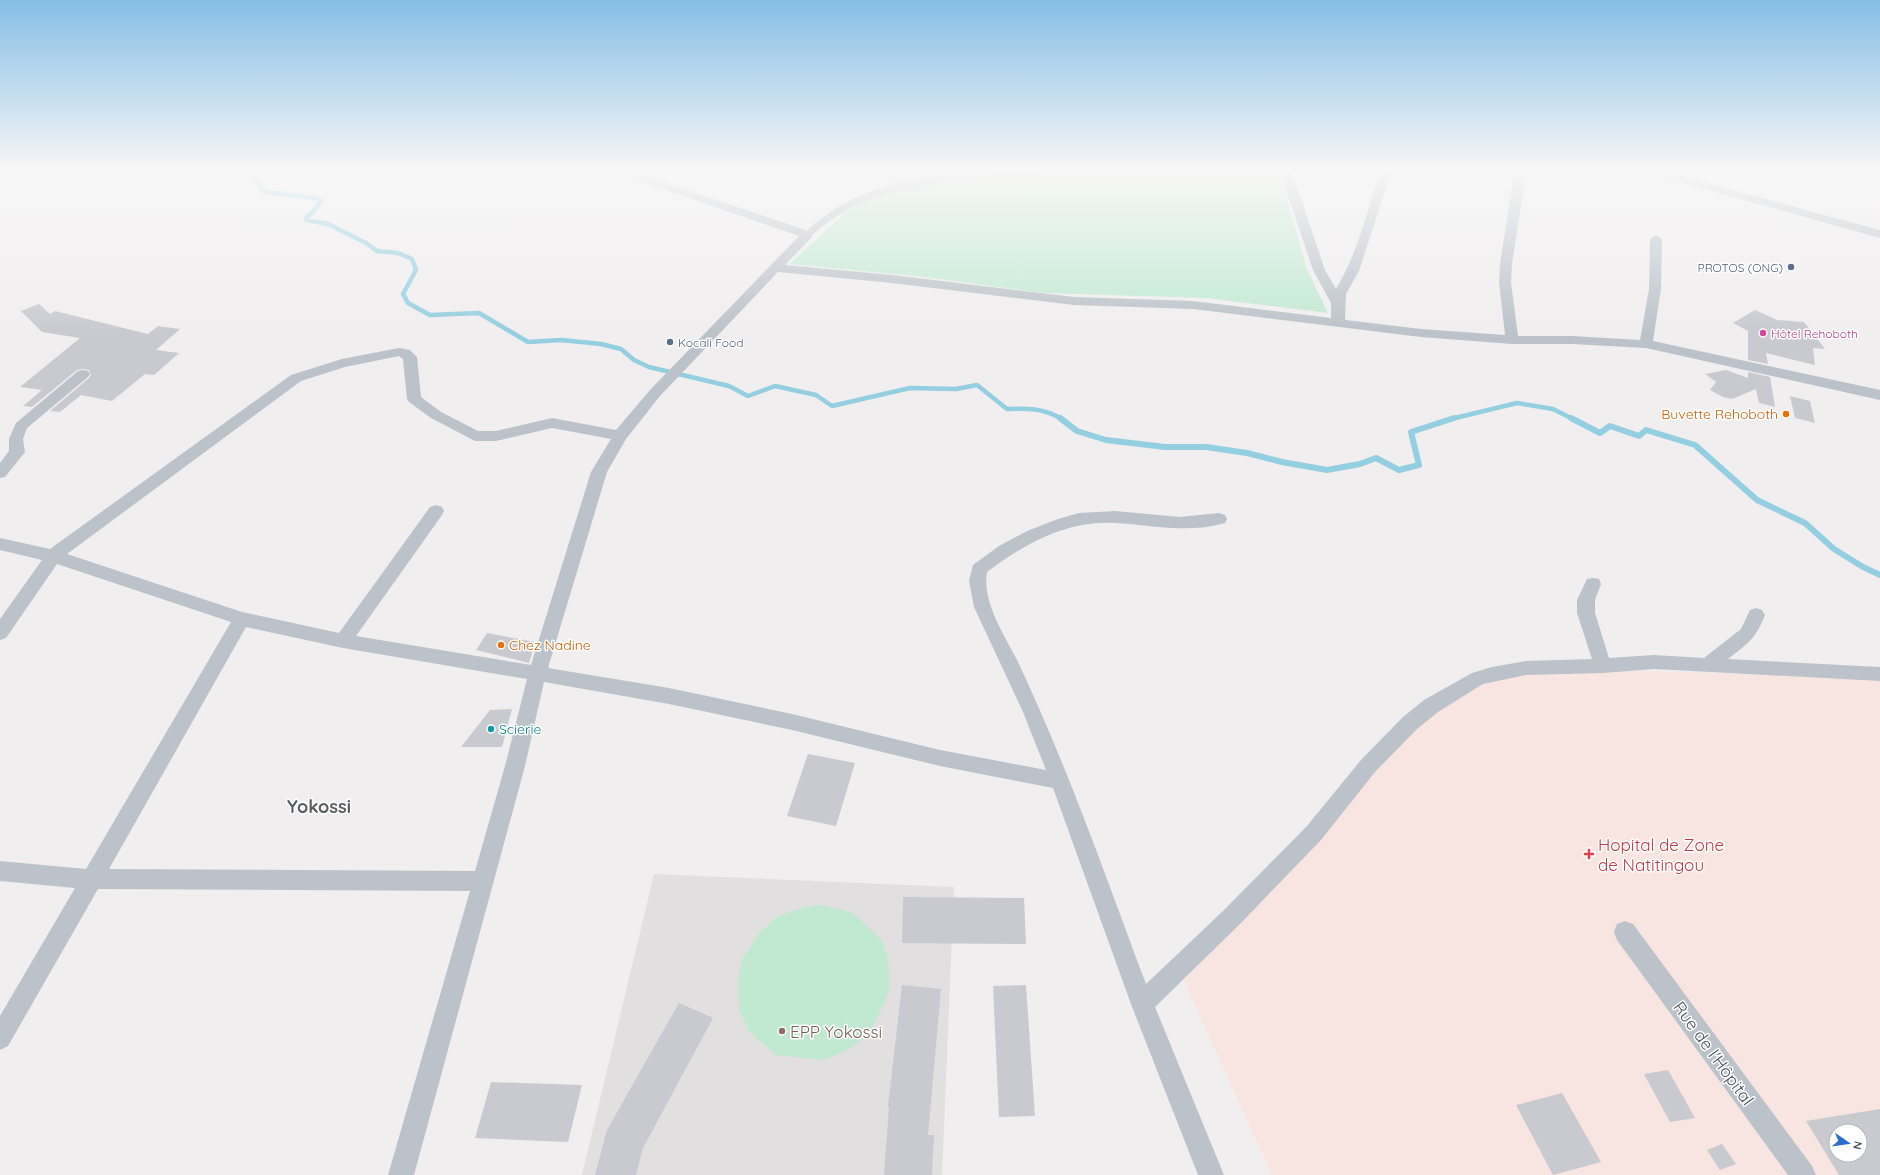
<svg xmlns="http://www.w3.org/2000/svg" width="1880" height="1175" font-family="Quicksand,sans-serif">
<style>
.education{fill:#e1dfdf}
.medical{fill:#f8e4e1;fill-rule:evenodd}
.green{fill:#c1e9d2}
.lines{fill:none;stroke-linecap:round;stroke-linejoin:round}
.stream-far1{stroke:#93cee1;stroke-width:4.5}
.stream{stroke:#93cee1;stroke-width:6}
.building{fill:#c9cad0;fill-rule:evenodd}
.service{stroke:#bbc2c9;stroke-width:7}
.minor{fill:#bbc2c9;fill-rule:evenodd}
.service-dot{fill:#5c6f8a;stroke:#fff;stroke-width:1.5}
.hotel-dot{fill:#d1479c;stroke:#fff;stroke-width:1.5}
.food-dot{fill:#e8710a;stroke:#fff;stroke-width:1.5}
.culture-dot{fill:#0f9aa8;stroke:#fff;stroke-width:1.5}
.health-dot{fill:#e0444e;stroke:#fff;stroke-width:1.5}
.education-dot{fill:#8d6e63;stroke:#fff;stroke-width:1.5}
.labels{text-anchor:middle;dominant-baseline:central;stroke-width:3;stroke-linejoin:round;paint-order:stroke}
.far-service-label{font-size:12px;fill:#4e5e75;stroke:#fff;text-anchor:end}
.far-hotel-label{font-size:12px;fill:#b23c85;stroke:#fff;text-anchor:start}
.food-label{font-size:14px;fill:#c56008;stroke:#fff;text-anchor:end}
.culture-label{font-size:14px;fill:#0d838f;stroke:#fff;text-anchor:start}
.near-health-label{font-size:17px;fill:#be3a42;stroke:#fff;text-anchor:start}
.near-education-label{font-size:17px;fill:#785e54;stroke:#fff;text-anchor:start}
.near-street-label{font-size:17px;fill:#485159;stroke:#fff}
.district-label{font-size:18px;font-weight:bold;fill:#5b5e62;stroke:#fff}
</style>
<rect width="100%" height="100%" fill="#f0eeee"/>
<polygon class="education" points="654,874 954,887 942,1175 582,1175"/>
<path class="medical" d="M 1511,668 L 1621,670 L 1880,679 L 1880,1175 L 1272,1175 L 1184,981 L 1411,727 ZM 1836,1131 L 1860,1131 L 1860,1155 L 1836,1155 Z"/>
<g class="green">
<polygon points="902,169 1279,169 1306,267 1328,313 1206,298 1045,293 925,277 790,264 847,211 867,199 888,193 884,182"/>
<polygon points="821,905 852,912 881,939 888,958 890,989 872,1029 852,1048 824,1060 777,1055 749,1032 739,1009 738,978 742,960 759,933 777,917 804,907"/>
</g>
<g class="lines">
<g class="stream-far1">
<path d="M 248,169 L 264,192 L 317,198 L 321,201 L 311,214 L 307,216 L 306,220 L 328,224 L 366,243 L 377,251 L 398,253 L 412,259 L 416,270 L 403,294 L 408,303 L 430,315 L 479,313 L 528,342 L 561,340 L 601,344 L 621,349 L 634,360 L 649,367 L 729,386 L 748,396 L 775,386 L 816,395 L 832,406 L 910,388 L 956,389 L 977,385 L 1007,409 C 1025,408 1045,408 1061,419"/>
<polyline points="1451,419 1517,403 1553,409 1573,419"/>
</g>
<g class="stream">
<polyline points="1060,418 1077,431 1106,440 1165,447 1206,447 1247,453 1282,462 1327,470 1360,464 1376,458 1399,470 1419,465 1411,432 1454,418"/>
<polyline points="1571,418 1600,433 1610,426 1639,436 1646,430 1695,445 1757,500 1805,523 1834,549 1863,567 1880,575"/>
</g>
</g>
<g class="building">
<polygon points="39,304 50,314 55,311 148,334 158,326 180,329 156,350 179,353 154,375 145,374 112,401 81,395 60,412 50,411 89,378 91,375 89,370 83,369 77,370 32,407 23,406 42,390 20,387 80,338 42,332 21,311"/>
<polygon points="1755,310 1777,320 1804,322 1825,349 1813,348 1815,365 1766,353 1768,364 1748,360 1748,331 1733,323"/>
<polygon points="1726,370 1748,378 1748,372 1770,377 1775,407 1759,403 1756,389 1732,399 1723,397 1710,390 1716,382 1705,374"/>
<polygon points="1790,396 1810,401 1815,423 1795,418"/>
<polygon points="487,633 535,642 529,663 476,650"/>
<polygon points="512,709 502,747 461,747 490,710"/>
<polygon points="808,754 855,763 836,826 787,816"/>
<polygon points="903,897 1024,898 1026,944 902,943"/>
<polygon points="902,985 941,989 928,1135 934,1135 932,1175 884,1175 889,1107 888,1106"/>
<polygon points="1026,985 1035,1116 999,1117 993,986"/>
<polygon points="679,1003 713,1018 643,1148 636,1175 595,1175 607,1130"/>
<polygon points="1668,1070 1695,1118 1670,1122 1644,1074"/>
<polygon points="491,1082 582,1085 568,1142 475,1138"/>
<polygon points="1562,1093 1601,1162 1553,1175 1516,1105"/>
<path d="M 1880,1109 L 1880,1175 L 1839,1175 L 1806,1121 ZM 1836,1131 L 1860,1131 L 1860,1155 L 1836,1155 Z"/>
<polygon points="1722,1144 1736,1164 1720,1170 1707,1150"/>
</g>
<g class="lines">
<path class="service" d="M 807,235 C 853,193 891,187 951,178 C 966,176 980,173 996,172 C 1016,171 1036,174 1056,169"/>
<g class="minor">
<path d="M 609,169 L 626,169 L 811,232 L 813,235 L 811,238 L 785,265 L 892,275 L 1074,297 L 1193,301 L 1331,318 L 1331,303 L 1313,270 L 1279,169 L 1291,169 L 1325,270 L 1336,289 C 1358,252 1368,210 1380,169 L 1392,169 L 1359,271 L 1346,294 L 1345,320 L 1421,329 L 1505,335 L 1499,282 L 1500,264 L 1515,169 L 1527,169 L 1512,264 L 1511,282 L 1518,336 L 1572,336 L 1640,340 L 1649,289 L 1650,239 L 1656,235 L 1662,239 L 1661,289 L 1653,341 L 1880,390 L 1880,400 L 1646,348 L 1572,344 L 1512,344 L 1421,337 L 1193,309 L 1074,305 L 892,283 L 778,272 L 660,396 L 626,439 L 607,472 L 548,668 L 669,688 L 792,714 L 940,750 L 1046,770 L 1023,712 L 974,607 L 969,581 L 973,565 L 999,546 L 1027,531 L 1058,519 L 1079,513 L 1115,511 L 1180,517 L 1219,513 L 1225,515 L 1227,519 L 1225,523 C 1188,534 1152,525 1115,523 C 1067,520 1024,544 987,572 C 982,602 1004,634 1017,660 C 1067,765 1105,875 1146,984 L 1223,911 L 1307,826 L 1361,760 L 1403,717 L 1424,700 L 1472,673 L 1492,667 L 1526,661 L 1592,659 L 1577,613 L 1577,600 L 1587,579 L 1593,578 L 1599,579 L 1601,584 L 1595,600 L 1595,613 L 1609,658 L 1654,655 L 1704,658 L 1741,629 L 1750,610 L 1756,608 L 1762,610 L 1765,615 C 1755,640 1748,643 1728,659 L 1880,667 L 1880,681 L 1654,669 L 1603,673 L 1526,675 L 1483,684 L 1438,712 L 1417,729 L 1375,772 L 1321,840 L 1239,925 L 1155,1007 L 1224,1175 L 1198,1175 L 1131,1004 L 1053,788 L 940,766 L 792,730 L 669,704 L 544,682 L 525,766 L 414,1175 L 388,1175 L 470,891 L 98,889 L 8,1046 L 0,1050 L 0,1016 L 75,888 L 0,881 L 0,861 L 86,869 L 231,622 L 57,564 L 6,638 L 0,640 L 0,619 L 42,560 L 0,550 L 0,538 L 50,549 L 291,375 L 342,359 L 399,348 L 405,349 L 410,350 L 417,357 L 421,397 L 441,412 L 478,431 L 496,431 L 552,418 L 616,430 L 650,390 L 799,236 L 610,171 ZM 399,356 L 403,359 L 407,399 L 409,402 L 431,418 L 475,441 L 496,441 L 552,428 L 611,439 L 591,472 L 531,665 L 356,636 L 442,515 L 444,511 L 442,507 L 436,505 L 430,507 L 339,633 L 242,612 L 67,554 L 301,381 L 345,367 ZM 246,627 L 343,648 L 527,679 L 505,766 L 475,871 L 109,869 Z"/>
<polygon points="1669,173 1880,230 1880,238 1665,178 1663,176"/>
<polygon points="83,370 88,371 90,374 88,377 27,428 23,439 25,452 5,477 0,478 0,463 9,451 9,439 16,423 78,371"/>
<polygon points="1625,921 1633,924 1812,1166 1816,1175 1788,1175 1617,940 1614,932 1617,924"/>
</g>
</g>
<linearGradient id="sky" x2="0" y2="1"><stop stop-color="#86bee5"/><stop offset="0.51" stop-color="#f8f7f7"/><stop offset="1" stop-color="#f8f7f7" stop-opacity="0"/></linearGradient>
<rect width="1880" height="334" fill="url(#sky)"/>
<g class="service-dot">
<circle cx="1791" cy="267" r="4"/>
<circle cx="670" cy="342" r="4"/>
</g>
<circle class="hotel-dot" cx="1763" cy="333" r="4"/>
<g class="food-dot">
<circle cx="1786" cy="414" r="4"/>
<circle cx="501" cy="645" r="4"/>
</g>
<circle class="culture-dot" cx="491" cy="729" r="4"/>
<path class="health-dot" d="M1587 848h4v4h4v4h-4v4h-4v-4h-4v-4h4z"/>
<circle class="education-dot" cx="782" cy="1031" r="4"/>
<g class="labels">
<g class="far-service-label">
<text x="1783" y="267">PROTOS (ONG)</text>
<text x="678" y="342" text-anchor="start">Kocali Food</text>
</g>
<g class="far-hotel-label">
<text x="1771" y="333">Hôtel Rehoboth</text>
</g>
<g class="food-label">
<text x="1778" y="414">Buvette Rehoboth</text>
<text x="509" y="645" text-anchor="start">Chez Nadine</text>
</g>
<g class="culture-label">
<text x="499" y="729">Scierie</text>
</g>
<g class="near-health-label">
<text x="1598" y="844">Hopital de Zone<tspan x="1598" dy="20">de Natitingou</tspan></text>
</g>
<g class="near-education-label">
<text x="790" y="1031">EPP Yokossi</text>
</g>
<g class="near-street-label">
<text transform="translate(1714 1053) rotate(54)">Rue de l'Hôpital</text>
</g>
<g class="district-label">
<text x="319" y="806">Yokossi</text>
</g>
</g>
<g transform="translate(1848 1143) rotate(103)"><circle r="19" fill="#ffffff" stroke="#b6b9bd"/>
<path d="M0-3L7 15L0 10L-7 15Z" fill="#2e6dcb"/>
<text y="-6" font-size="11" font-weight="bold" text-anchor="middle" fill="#485159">N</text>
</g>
</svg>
